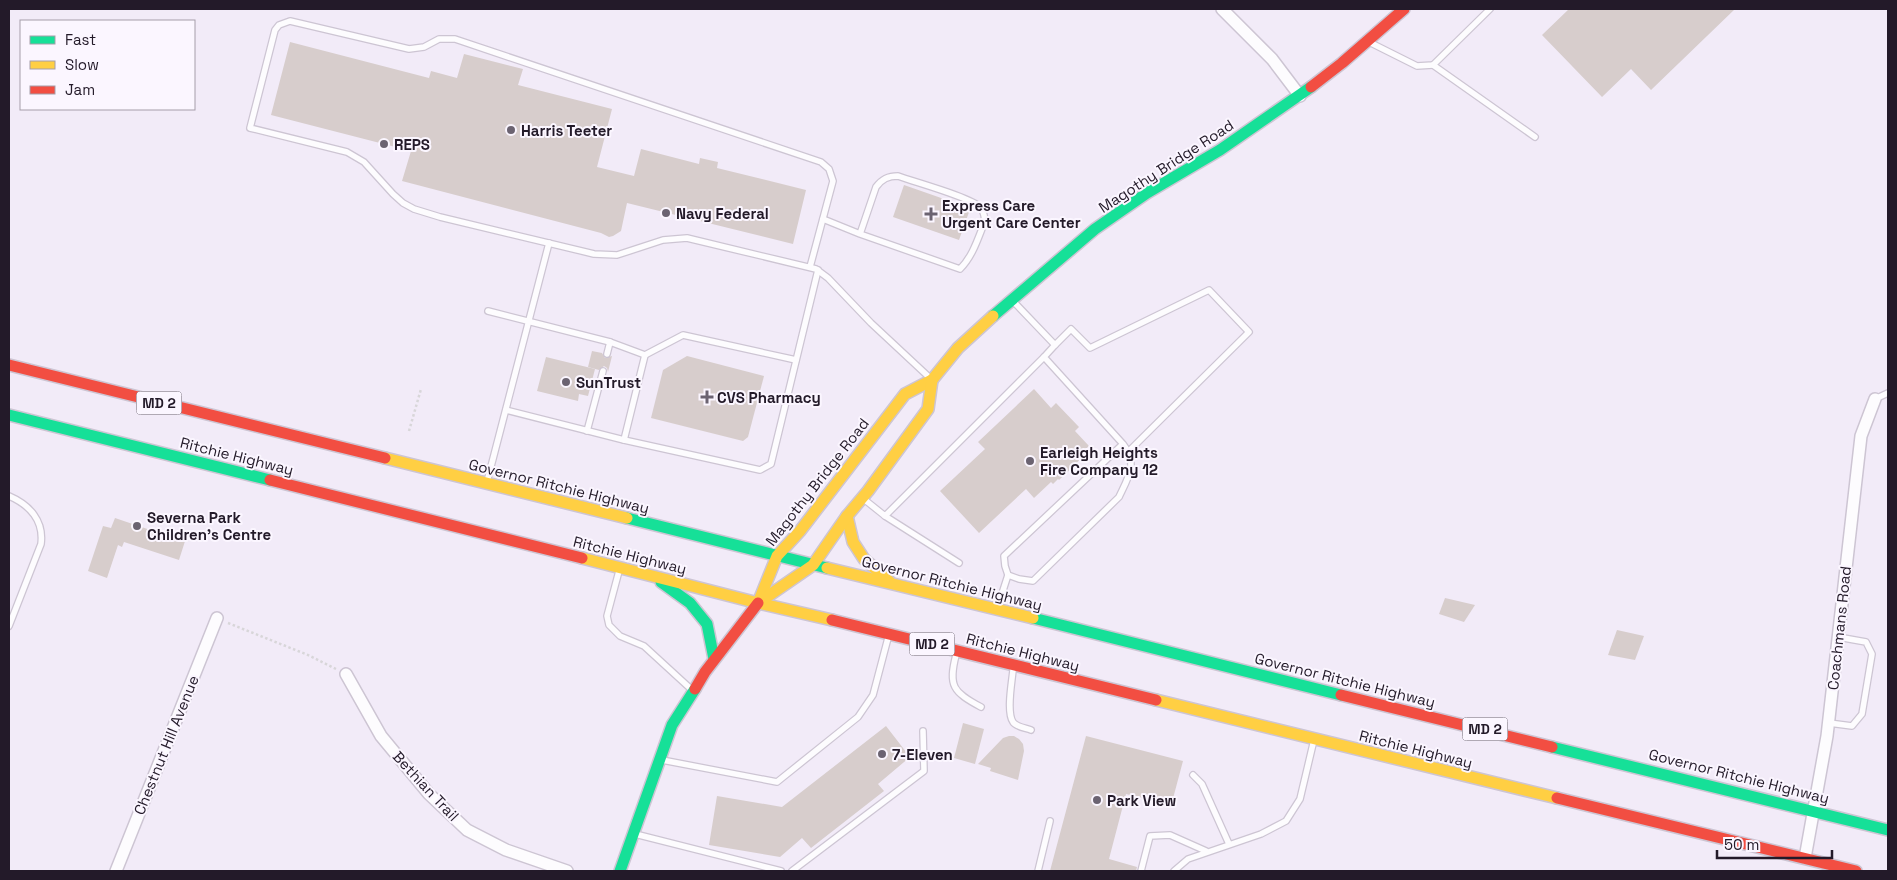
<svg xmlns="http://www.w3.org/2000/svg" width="1897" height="880" font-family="'Space Grotesk',sans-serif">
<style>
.building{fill:#d7cdcc}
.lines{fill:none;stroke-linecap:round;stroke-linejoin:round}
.lane-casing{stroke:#cdc5d3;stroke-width:8}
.street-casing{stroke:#cdc5d3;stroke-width:14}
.fast-casing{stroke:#cdc5d3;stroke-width:14}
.slow-casing{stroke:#cdc5d3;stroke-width:14}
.jam-casing{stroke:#cdc5d3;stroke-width:14}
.path{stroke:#d8d6d9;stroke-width:2.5;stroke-dasharray:2.5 2.5;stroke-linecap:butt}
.lane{stroke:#fdfcfe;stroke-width:5.5}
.street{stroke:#fdfcfe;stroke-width:11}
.fast{stroke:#16e098;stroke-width:11}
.slow{stroke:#ffcf43;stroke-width:11}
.jam{stroke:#f24e42;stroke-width:11}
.poi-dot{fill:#6b6371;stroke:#fbf6ff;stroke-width:2}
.labels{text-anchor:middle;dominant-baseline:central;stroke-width:4;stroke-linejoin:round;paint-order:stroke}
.shield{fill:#fbf6ff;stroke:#645c69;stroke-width:1}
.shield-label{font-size:14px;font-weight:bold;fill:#231a29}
.poi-label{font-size:15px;font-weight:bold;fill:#231a29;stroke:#fbf6ff;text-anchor:start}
.street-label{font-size:15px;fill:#231a29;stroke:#fbf6ff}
</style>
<rect width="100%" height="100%" fill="#f2ebf8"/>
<g class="building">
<polygon points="1569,9 1735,9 1651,90 1631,69 1602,97 1542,35"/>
<polygon points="290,42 429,78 431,71 457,78 464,54 523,69 518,85 612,109 597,167 634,176 641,149 699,164 700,158 718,162 717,168 806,190 793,244 627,203 621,231 613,236 609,237 601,233 402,181 411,151 271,115"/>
<polygon points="904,185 944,199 943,202 969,212 959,240 893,217"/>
<polygon points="592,351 602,353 605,358 612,356 608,372 607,368 604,366 599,370 588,367"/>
<polygon points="687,356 764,376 748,437 743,441 651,418 663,370"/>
<polygon points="546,357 595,369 588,396 579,394 578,401 537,391"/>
<polygon points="1034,389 1051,408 1056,403 1079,427 1075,431 1089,446 1078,456 1080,459 1076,464 1059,480 1058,479 1053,484 1051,482 1034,498 1026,489 979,533 940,491 985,449 978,442"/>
<polygon points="115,518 168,536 169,533 186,538 179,560 124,542 122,547 118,545 107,578 88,571 103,526 111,528"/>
<polygon points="1445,598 1475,605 1464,622 1439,614"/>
<polygon points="1617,630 1644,636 1635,660 1608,655"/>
<polygon points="963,723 984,729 975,764 954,758"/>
<polygon points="886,726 910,757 878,784 884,791 811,848 802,838 780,857 709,845 717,796 782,807"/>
<polygon points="1009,736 1014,736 1019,739 1023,744 1024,751 1018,780 990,771 991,768 978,764 1003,738"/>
<polygon points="1086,736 1183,761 1171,806 1126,794 1109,859 1137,867 1136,871 1050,871"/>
</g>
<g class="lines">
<defs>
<g id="lane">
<polyline points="1369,42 1417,66 1433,65 1490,9"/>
<polyline points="1433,65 1535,137"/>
<path d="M 823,219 L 860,234 L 960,269 C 973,256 978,238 985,221 C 984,215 984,211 980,207 C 970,197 914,182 898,176 C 888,176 882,179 876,187 L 860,234"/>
<polyline points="810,267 833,181 829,169 821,162 455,39 439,39 424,47 409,49 290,21 279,25 275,30 250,128 347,152 364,162 393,194 403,203 414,209 440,217 594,254 617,255 663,240 687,238 816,269 828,278 871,323 930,378"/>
<path d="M 1013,301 L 1055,345 L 1044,357 L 1123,444 C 1138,463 1129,476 1119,497 L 1033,581 L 1019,579 L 1008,575 L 1005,566 L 1004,556 L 1123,444"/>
<polyline points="488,311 610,342 645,355 683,335 796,360"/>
<polyline points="1055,345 1071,329 1090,348 1209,290 1249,332 1129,451"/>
<polyline points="607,354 610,342"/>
<polyline points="1875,399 1888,393"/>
<polyline points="506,410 624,440 760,470 771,464 818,270"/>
<polyline points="587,431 603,371"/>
<polyline points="624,440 645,355"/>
<polyline points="488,478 549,243"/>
<path d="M 9,496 C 30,505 44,521 41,544 L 9,626"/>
<polyline points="865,500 885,516 1044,357"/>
<polyline points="885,516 959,563"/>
<polyline points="619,571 607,616 609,625 620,636 644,646 692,690"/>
<polyline points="998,606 1008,575"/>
<path d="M 956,655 C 948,686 953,692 981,707"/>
<path d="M 1013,670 C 1012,682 1006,712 1013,722 C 1016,727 1026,728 1031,730"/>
<polyline points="1829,723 1852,726 1862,714 1872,654 1866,642 1838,637"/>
<polyline points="662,760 777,782 858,717 873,695 888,638"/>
<polyline points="1193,775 1202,784 1229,844"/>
<polyline points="635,834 781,871"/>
<polyline points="792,871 924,771 923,731"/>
<polyline points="1038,871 1050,821"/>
<polyline points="1141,871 1150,836 1170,835 1206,851"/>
<polyline points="1174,871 1188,859 1261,834 1286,821 1300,799 1313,744"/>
</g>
<g id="street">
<polyline points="1222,9 1272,59 1300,96"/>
<polyline points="346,674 381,736 429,794 467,830 506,850 567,871"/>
<polyline points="1805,858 1827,736 1861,436 1875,399"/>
<polyline points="116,871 217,618"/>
</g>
<g id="fast">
<polyline points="993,316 1095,229 1147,193 1220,150 1311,87"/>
<polyline points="9,415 270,480"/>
<polyline points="627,518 827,568"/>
<polyline points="661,582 690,603 707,624 714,659"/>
<polyline points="1033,618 1341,695"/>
<polyline points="1552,747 1888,830"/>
<polyline points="620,871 672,725 695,689"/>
</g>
<g id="slow">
<polyline points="385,458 627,518"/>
<polyline points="847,516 853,542 864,559 890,582"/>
<polyline points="582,558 758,603 832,620"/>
<polyline points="827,568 1033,618"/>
<polyline points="758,603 777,556 800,531 905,394 932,380 958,348 993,316"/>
<polyline points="758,603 813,565 847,516 868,491 928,409 932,380"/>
<polyline points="1156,700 1557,798"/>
</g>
<g id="jam">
<polyline points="1311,87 1342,63 1404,9"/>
<polyline points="9,365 385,458"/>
<polyline points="270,480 582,558"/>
<polyline points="832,620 1156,700"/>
<polyline points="695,689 705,672 758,603"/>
<polyline points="1341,695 1552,747"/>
<polyline points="1557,798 1856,871"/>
</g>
</defs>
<use href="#lane" class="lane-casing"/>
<use href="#street" class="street-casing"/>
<use href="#fast" class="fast-casing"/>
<use href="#slow" class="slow-casing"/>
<use href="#jam" class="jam-casing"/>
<g class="path">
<polyline points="409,431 421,389"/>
<polyline points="228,623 308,655 336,669"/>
</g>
<use href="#lane" class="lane"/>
<use href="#street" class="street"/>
<use href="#fast" class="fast"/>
<use href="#slow" class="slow"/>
<use href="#jam" class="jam"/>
</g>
<g class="poi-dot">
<circle cx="511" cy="130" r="5"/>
<circle cx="384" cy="144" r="5"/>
<circle cx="666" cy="213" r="5"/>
<path d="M928.5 206.5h5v5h5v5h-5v5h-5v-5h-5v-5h5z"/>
<circle cx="566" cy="382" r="5"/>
<path d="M704.5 389.5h5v5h5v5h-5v5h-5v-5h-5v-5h5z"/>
<circle cx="1030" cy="461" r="5"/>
<circle cx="137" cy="526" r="5"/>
<circle cx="882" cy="754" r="5"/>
<circle cx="1097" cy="800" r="5"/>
</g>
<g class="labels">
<g class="shield">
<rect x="136.5" y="391.5" width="45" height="23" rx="4"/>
<rect x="909.5" y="632.5" width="45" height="23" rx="4"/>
<rect x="1462.5" y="717.5" width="45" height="23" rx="4"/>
</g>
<g class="shield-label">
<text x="159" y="403">MD 2</text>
<text x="932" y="644">MD 2</text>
<text x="1485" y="729">MD 2</text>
</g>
<g class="poi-label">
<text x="521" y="130">Harris Teeter</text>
<text x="394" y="144">REPS</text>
<text x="942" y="205">Express Care<tspan x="942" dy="17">Urgent Care Center</tspan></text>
<text x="676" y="213">Navy Federal</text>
<text x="576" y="382">SunTrust</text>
<text x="717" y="397">CVS Pharmacy</text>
<text x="1040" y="452">Earleigh Heights<tspan x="1040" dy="17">Fire Company 12</tspan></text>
<text x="147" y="517">Severna Park<tspan x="147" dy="17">Children's Centre</tspan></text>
<text x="892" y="754">7-Eleven</text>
<text x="1107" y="800">Park View</text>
</g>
<g class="street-label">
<text transform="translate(1166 166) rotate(-33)">Magothy Bridge Road</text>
<text transform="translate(237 456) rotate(14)">Ritchie Highway</text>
<text transform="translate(817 482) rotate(-52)">Magothy Bridge Road</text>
<text transform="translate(559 486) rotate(14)">Governor Ritchie Highway</text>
<text transform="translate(630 555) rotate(14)">Ritchie Highway</text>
<text transform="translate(952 583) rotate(14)">Governor Ritchie Highway</text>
<text transform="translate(1839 628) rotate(-84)">Coachmans Road</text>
<text transform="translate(1023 652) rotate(14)">Ritchie Highway</text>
<text transform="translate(1345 680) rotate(14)">Governor Ritchie Highway</text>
<text transform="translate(166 745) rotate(-68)">Chestnut Hill Avenue</text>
<text transform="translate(1416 749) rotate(14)">Ritchie Highway</text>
<text transform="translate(1739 776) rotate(14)">Governor Ritchie Highway</text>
<text transform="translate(426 786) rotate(47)">Bethian Trail</text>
</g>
</g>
<rect width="1897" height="880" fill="none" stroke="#231a29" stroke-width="20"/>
<rect x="20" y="20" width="175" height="90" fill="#fbf6ff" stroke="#a59ea9"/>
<rect x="30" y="36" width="25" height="8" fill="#16e098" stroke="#a59ea9"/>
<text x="65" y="45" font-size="15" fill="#231a29">Fast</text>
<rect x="30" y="61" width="25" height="8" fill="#ffcf43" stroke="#a59ea9"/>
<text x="65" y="70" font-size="15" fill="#231a29">Slow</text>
<rect x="30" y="86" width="25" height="8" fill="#f24e42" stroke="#a59ea9"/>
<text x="65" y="95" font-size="15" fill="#231a29">Jam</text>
<path d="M1717 850v8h115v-8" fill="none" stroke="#231a29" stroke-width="2.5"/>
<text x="1724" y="850" font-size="15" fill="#231a29" stroke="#fbf6ff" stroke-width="4" paint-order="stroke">50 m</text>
</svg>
